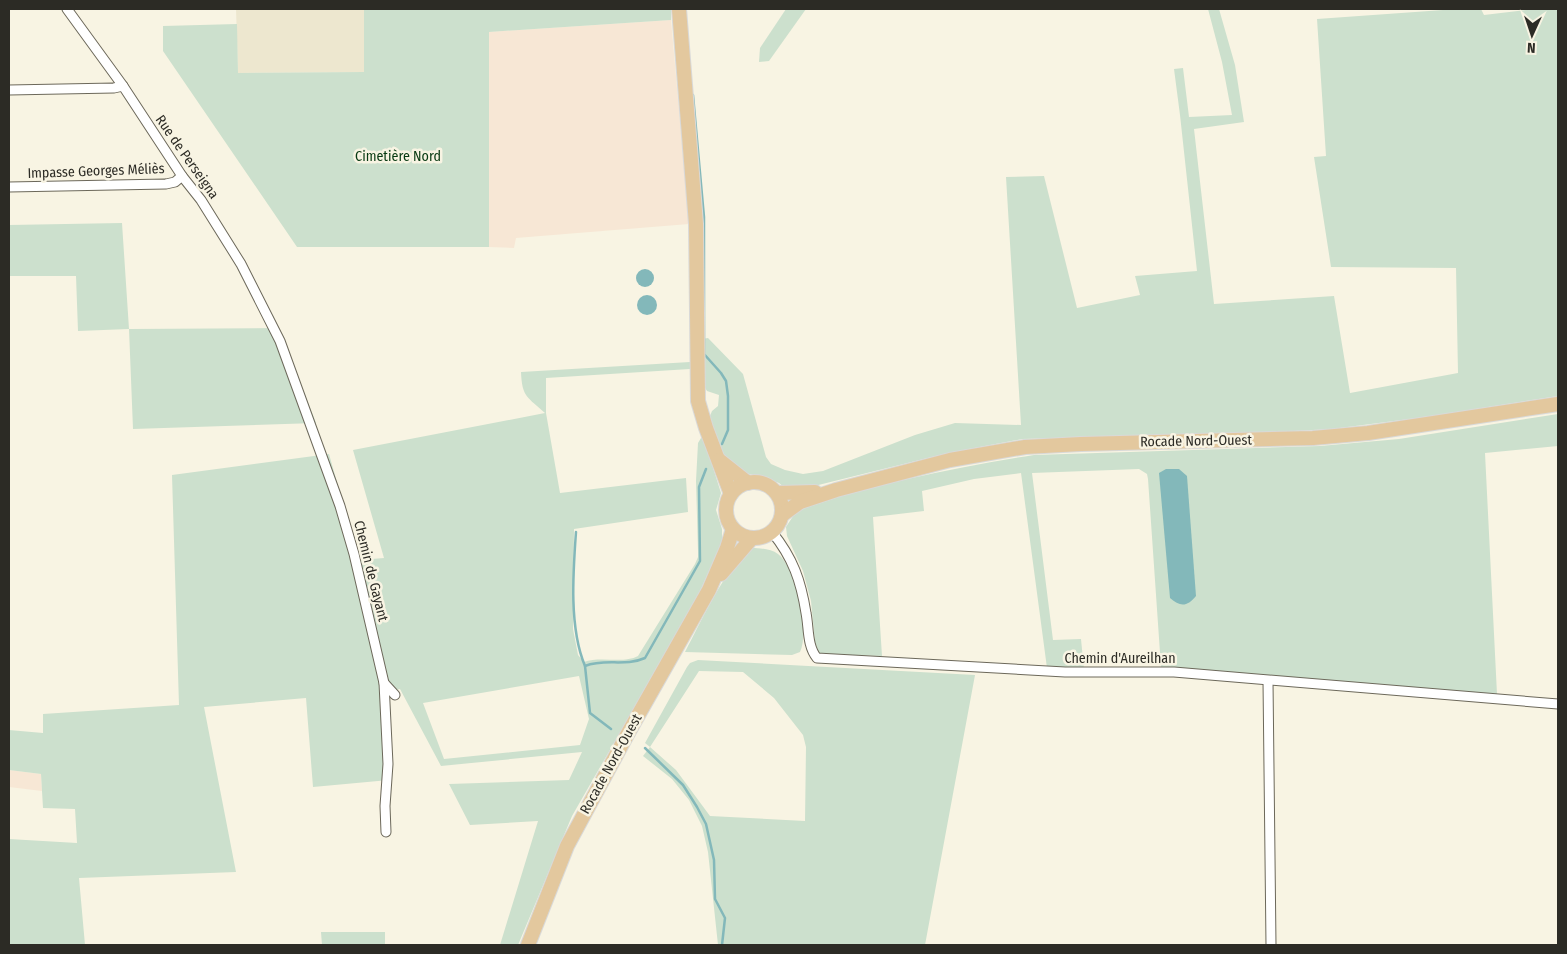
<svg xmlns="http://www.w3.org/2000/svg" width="1567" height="954" font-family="'Fira Sans Condensed',sans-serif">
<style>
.built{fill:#ede7cf}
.industrial{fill:#f7e7d5}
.green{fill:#cce0cd;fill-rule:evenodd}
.water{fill:#83b8ba}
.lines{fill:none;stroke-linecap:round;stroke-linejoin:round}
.stream{stroke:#83b8ba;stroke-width:2.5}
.minor-casing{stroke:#6c685a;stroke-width:11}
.primary-casing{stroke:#d9d9d8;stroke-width:16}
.minor{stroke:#fff;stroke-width:9}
.primary{stroke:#e3c89e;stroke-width:14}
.labels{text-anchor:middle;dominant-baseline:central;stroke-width:5;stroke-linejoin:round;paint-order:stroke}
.park-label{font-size:14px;fill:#063911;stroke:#f8f4e3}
.street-label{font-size:14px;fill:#2c2b25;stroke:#f8f4e3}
</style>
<rect width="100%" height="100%" fill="#f8f4e3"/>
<polygon class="built" points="236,9 364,9 365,72 238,73"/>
<g class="industrial">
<polygon points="671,20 689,224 516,238 514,248 489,247 489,32"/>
<polygon points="9,770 41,774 42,791 9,787"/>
</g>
<g class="green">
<polygon points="364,9 671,9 671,20 489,32 489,247 297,247 163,51 163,26 237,24 238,73 364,72"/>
<polygon points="786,9 806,9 769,61 759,62 760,48"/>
<polygon points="1208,9 1219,9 1235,65 1244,122 1194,129 1214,304 1334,296 1350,393 1458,373 1456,268 1331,267 1314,157 1326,156 1317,19 1457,9 1481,9 1484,15 1534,9 1558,9 1558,396 1425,417 1332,429 1257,433 1022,439 948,453 790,492 779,483 763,477 745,473 726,458 716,439 710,416 712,411 718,406 719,395 707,391 704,386 702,339 708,338 743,374 766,457 771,464 785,470 803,474 823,471 915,435 955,423 1021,425 1006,177 1044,176 1077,308 1140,295 1135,276 1197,271 1180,115 1174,69 1183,68 1189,117 1232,115 1222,62"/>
<polygon points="122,223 129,329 279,328 316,423 133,429 129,329 78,331 76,276 9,276 9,225"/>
<path d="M 690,362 L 690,369 L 546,378 L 546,413 L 560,493 L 686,478 L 688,512 L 574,529 L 573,629 L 578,655 L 584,662 C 600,656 624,664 638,656 L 695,564 L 698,557 L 698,551 L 696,481 L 698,443 L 701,438 L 704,439 L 721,493 L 716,510 L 722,529 L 722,542 L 696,600 L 572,816 L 518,945 L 500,945 L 538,821 L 470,825 L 449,784 L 569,780 L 582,752 L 441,766 L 400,689 L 382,693 L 389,780 L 313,787 L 306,698 L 204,707 L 236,872 L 79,878 L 85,945 L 9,945 L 9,839 L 77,843 L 75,809 L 43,808 L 41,774 L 9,770 L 9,730 L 43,733 L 43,714 L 179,705 L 172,475 L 329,454 L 359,560 L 384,558 L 353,450 L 545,413 C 528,397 522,398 521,372 ZM 579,676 L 589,719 L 580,745 L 444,759 L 423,703 Z"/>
<path d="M 1558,414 L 1558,446 L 1485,453 L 1497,694 L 1161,667 L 1148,479 L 1147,474 L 1139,469 L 1032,473 L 1053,640 L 1081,639 L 1084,670 L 1047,668 L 1021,473 L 974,479 L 922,491 L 924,511 L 873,517 L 882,656 L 819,654 L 815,642 L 811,601 L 803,571 L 787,536 L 786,527 L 799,507 C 876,485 954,467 1034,455 L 1320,446 L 1399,439 Z"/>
<path d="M 752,548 C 760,548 771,549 778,554 C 796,568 810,631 800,652 L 792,655 L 685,652 C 701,622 725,567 752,548 Z"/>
<path d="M 698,660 L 975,675 L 925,945 L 718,945 L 708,852 L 702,826 L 689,800 L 672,779 L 643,756 L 650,747 L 645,743 L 687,667 L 690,663 ZM 699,671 L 743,672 L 774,698 L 803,735 L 806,747 L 805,821 L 710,816 L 676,770 L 650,747 Z"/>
<polygon points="385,932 385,945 322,945 321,932"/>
</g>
<g class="water">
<circle cx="645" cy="278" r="9"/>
<circle cx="647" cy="305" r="10"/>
<path d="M 1166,469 L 1179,469 L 1187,476 L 1196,596 C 1187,607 1180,607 1170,598 L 1159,473 Z"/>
</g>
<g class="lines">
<g class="stream">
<polyline points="693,95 704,217 704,354 721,373 726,381 728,396 728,430 722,444"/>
<path d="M 576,532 C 573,573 569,628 585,666"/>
<path d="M 611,729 L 590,713 L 585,666 C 605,658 625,667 645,658 L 700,561 L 699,487 L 706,469"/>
<polyline points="645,748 683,785 697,807 706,824 714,860 715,899 725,918 722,945"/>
</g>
<defs>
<g id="minor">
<polyline points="67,9 123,86 182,176 201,200 241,264 280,341 340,506 354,554 384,683 388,764 385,806 386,832"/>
<polyline points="9,90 114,88 123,86"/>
<polyline points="9,187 166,184 175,182 182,176"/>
<path d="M 772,532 C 793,558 801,581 806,613 C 809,628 807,646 817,658 L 1065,672 L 1174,672 L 1558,704"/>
<polyline points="1268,681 1271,945"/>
<polyline points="384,683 395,695"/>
</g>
<g id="primary">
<polyline points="679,9 696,224 698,401 706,428 731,494"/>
<polyline points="719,460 748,483"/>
<circle cx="754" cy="510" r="28"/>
<polyline points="777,493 815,492"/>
<polyline points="782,515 800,502 836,490 950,460 1025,447 1081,444 1313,438 1368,433 1558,404"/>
<polyline points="721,574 752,538"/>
<polyline points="528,945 567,846 628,733 709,590 727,548 733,529"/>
</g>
</defs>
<use href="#minor" class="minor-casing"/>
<use href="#primary" class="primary-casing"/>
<use href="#minor" class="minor"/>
<use href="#primary" class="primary"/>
</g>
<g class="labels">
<g class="park-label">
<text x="398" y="156">Cimetière Nord</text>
</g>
<g class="street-label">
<text transform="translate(187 157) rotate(55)">Rue de Perseigna</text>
<text transform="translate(96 171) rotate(-2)">Impasse Georges Méliès</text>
<text transform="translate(1196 441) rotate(-1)">Rocade Nord-Ouest</text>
<text transform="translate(371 571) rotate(76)">Chemin de Gayant</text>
<text x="1120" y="658">Chemin d'Aureilhan</text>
<text transform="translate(611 764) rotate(-61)">Rocade Nord-Ouest</text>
</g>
</g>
<rect width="1567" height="954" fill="none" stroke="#2c2b25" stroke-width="20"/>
<g transform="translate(1532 35) rotate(183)" stroke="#f8f4e3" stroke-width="4" paint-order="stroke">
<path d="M0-4L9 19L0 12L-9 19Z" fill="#2c2b25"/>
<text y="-8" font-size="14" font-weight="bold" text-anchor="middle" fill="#2c2b25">N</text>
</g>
</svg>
